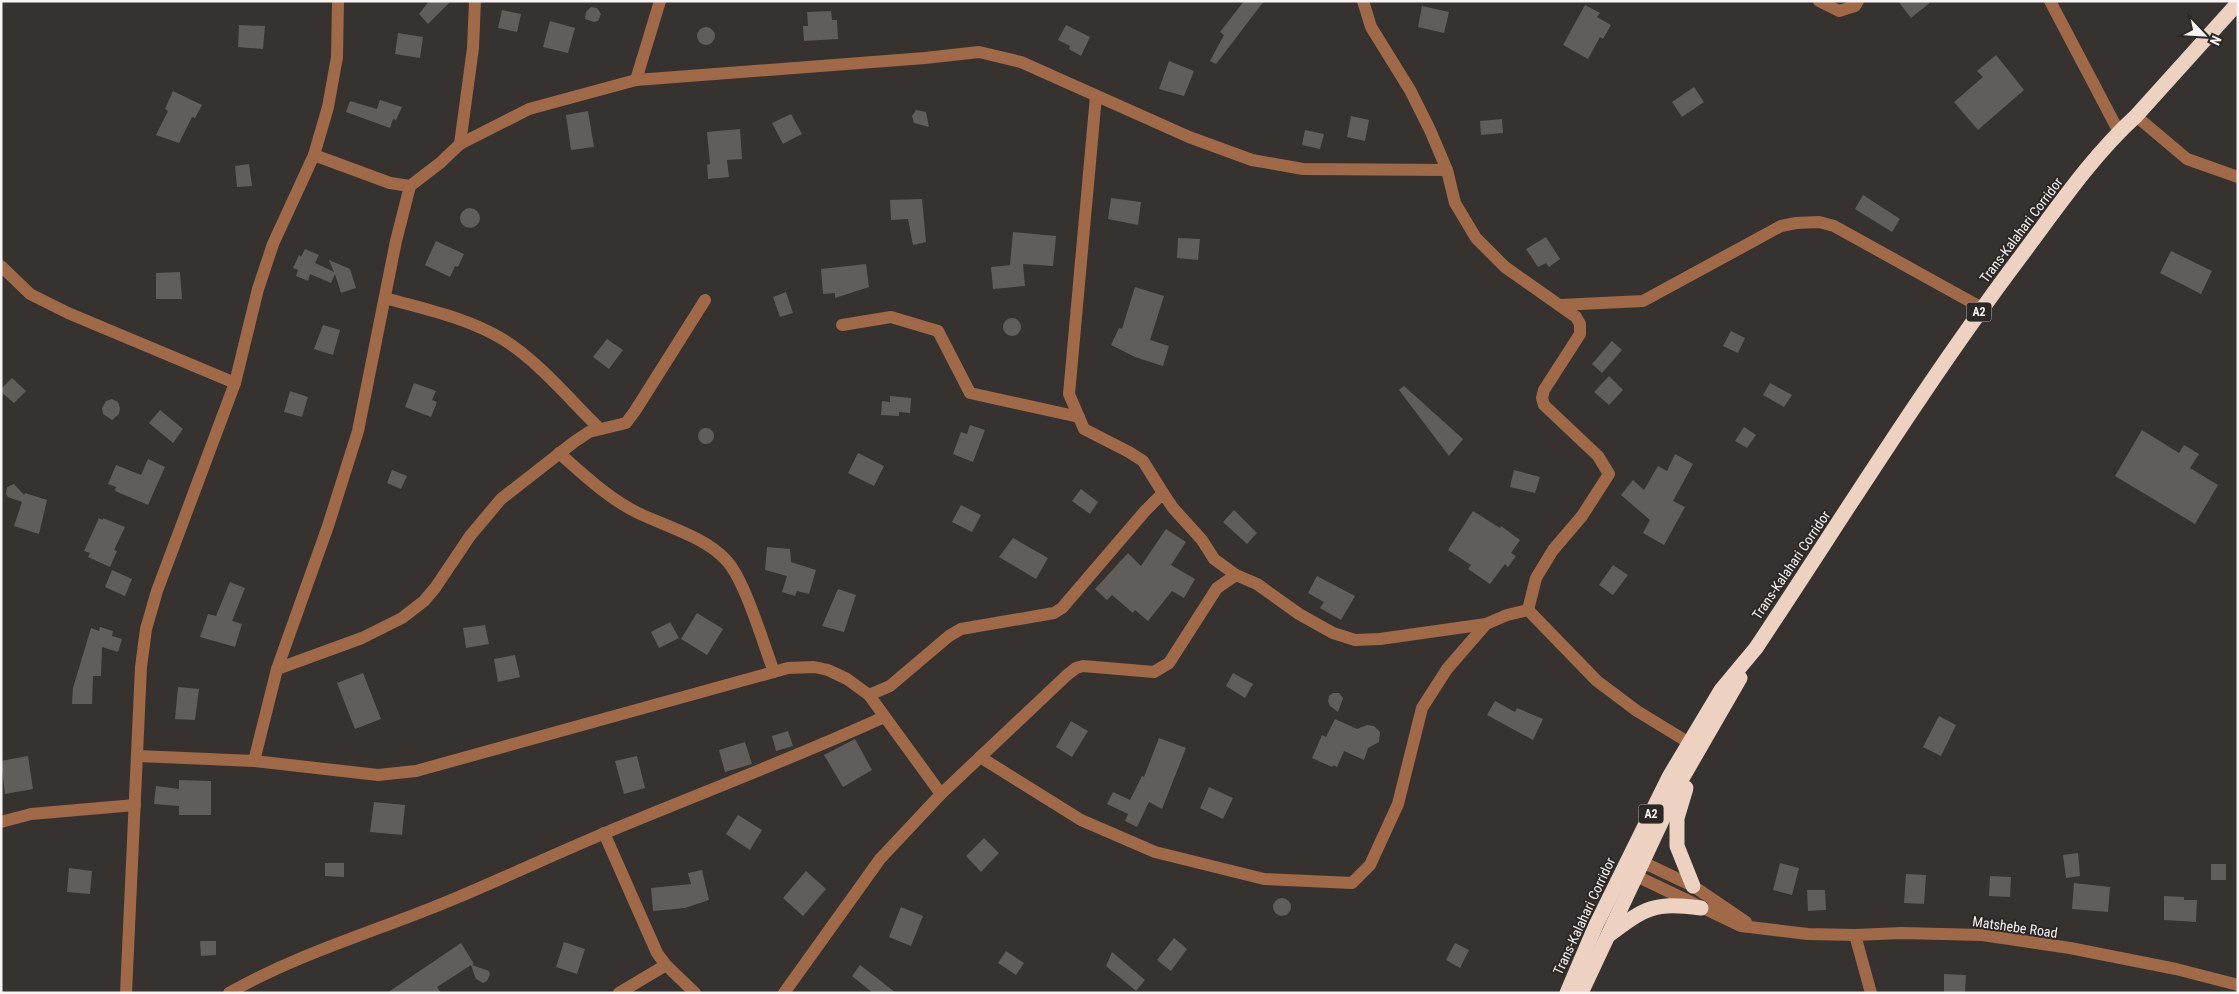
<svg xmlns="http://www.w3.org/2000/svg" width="2239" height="994" font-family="'Roboto Condensed',sans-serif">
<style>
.building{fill:#615d5b}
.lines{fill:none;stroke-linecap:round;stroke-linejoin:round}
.street{stroke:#a06947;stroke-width:12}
.highway{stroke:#edd2c1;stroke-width:15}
.labels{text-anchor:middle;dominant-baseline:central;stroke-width:4;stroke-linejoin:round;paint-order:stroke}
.shield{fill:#2b2826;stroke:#bab7b6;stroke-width:1}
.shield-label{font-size:12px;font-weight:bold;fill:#f7f4f3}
.street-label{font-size:14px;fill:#f7f4f3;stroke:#2b2826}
</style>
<rect width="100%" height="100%" fill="#353230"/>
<g class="building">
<polygon points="429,1 451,1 428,24 419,14"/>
<polygon points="1244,1 1264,1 1216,64 1210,61 1224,35 1220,32"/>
<polygon points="1898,1 1932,1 1911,18"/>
<polygon points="1585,5 1600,13 1597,17 1611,25 1603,39 1600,37 1588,59 1563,45"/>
<polygon points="1422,6 1449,12 1444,33 1418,27"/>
<polygon points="591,7 597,8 601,14 598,21 594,22 585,19 586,12"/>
<polygon points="502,10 521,14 517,32 498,28"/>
<polygon points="831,11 832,20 837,20 838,39 804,41 803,26 808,26 807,12"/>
<polygon points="550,21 575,28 568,53 543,47"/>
<polygon points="239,25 265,26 263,49 238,47"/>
<polygon points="1066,25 1090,37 1081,56 1069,49 1070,46 1058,40"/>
<circle cx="706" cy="36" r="9"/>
<polygon points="398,33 423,37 420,58 395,54"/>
<polygon points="1996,55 2024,90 1978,130 1954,102 1983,77 1977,71"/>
<polygon points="1169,61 1194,71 1184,96 1159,89"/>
<polygon points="1694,87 1704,102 1682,117 1672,102"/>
<polygon points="173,91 202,105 195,118 192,117 179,143 156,135 168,111 165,109"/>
<polygon points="380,100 402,107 396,120 393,119 390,128 346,112 350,101 377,109"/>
<polygon points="916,110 926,112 929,127 914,123 912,116"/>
<polygon points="588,111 594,147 571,150 566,115"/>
<polygon points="791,114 802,134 783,144 772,123"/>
<polygon points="1351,116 1369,120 1365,141 1347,137"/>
<polygon points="1502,119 1503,133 1481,135 1480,121"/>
<polygon points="740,129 742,159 727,160 729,177 708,179 707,165 710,164 707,132"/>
<polygon points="1305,130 1324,134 1320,149 1302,145"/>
<polygon points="249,164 252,186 237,187 235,166"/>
<polygon points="1863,195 1900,219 1892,232 1855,209"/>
<polygon points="1111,198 1141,202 1138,225 1108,219"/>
<polygon points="922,199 926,242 913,245 908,219 891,220 890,200"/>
<circle cx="470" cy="218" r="10"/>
<polygon points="1013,232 1056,236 1053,266 1023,264 1025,286 993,289 991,267 1010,265"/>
<polygon points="1546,237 1560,259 1549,267 1546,263 1538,267 1526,249"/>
<polygon points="1178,238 1200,239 1198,260 1177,258"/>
<polygon points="436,241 464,254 458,267 455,266 450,277 425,265"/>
<polygon points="305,249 319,255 315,263 334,272 329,260 350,269 356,288 341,293 335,274 331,283 310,274 308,281 296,276 298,270 293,268 299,255 301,257"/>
<polygon points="2171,251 2212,271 2201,294 2160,273"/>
<polygon points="866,264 869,287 835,298 835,293 823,294 821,269"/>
<polygon points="180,272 182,299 156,299 156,273"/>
<polygon points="1135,287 1164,296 1150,340 1169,346 1163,366 1135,357 1111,345 1119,328 1122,329"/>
<polygon points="786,292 793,313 780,317 773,297"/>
<circle cx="1012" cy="327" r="9"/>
<polygon points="323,325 340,330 333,355 314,349"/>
<polygon points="1731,331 1745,338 1738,353 1723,346"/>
<polygon points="607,339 623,350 609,369 593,357"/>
<polygon points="1612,341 1622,350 1602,373 1592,364"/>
<polygon points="1609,376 1623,390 1609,405 1594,392"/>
<polygon points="12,378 26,391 14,403 1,392 1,389"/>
<polygon points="414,383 436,391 432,400 437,402 431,417 405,407"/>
<polygon points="1770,383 1792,395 1784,407 1763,395"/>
<polygon points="1404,386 1463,439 1449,456 1399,390"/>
<polygon points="290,391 308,397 302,417 284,412"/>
<polygon points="890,396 911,398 910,413 899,412 899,416 881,415 882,401 890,402"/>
<polygon points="112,399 118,402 120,408 119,414 112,420 103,414 102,408 106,401"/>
<polygon points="160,410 183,429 173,443 149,423"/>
<polygon points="970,425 985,430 973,462 953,454 961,432 967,434"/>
<polygon points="1744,427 1756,435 1747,448 1735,441"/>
<circle cx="706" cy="436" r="8"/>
<polygon points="2142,430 2179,453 2184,445 2199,454 2190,468 2218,485 2195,524 2115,476"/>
<polygon points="858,453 884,466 874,486 848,473"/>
<polygon points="1675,454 1693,464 1673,501 1685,507 1664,545 1643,533 1650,520 1621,495 1633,480 1644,490 1658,466 1667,471"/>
<polygon points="148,459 165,467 148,505 115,491 116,487 108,484 116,465 141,475"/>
<polygon points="392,470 407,476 401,489 387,483"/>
<polygon points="1514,470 1540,477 1535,493 1510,487"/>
<polygon points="14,484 24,495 25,493 47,500 39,534 14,526 22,502 8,497 6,494 7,487"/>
<polygon points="1081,489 1098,502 1090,514 1072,501"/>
<polygon points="961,505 981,515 972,532 952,522"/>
<polygon points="1234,510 1257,533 1247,544 1223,522"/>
<polygon points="1473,511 1500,528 1501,526 1520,540 1511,553 1516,556 1508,567 1505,564 1490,584 1468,569 1471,565 1448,550"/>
<polygon points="99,518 103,520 103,518 125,527 114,550 117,551 110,567 88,557 90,553 84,551"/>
<polygon points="1166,529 1186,542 1171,565 1195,579 1184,598 1172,591 1148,621 1135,610 1133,613 1112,595 1107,600 1095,589 1128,553 1141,566"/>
<polygon points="1013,538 1048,558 1036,579 999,557"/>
<polygon points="767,547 790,549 791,562 816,570 809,594 797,591 795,596 782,592 787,576 765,570"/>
<polygon points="1613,565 1628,575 1613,595 1599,585"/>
<polygon points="112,570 132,579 125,596 105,587"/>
<polygon points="1317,576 1355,596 1341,620 1320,608 1324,602 1308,593"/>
<polygon points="230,582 245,588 232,621 242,624 235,647 200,637 208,614 216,616"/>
<polygon points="838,589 856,595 844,632 822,626"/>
<polygon points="697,613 723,629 707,655 681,639"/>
<polygon points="670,622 679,638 659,648 651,632"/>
<polygon points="485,625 489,644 466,648 463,628"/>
<polygon points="100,627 113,631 112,636 122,639 118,652 102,647 101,676 93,676 92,704 72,704 73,688 91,628 99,631"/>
<polygon points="515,655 520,677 498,682 494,659"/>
<polygon points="363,673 381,719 355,729 337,683"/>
<polygon points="1233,673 1253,684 1245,698 1226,686"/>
<polygon points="178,687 199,689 195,720 175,719"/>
<polygon points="1333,693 1339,693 1343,698 1338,712 1330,706 1328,701 1329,696"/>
<polygon points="1495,701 1515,712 1517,708 1543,719 1533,740 1487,715"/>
<polygon points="1939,716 1956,725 1941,756 1923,747"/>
<polygon points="1335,719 1357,729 1367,725 1374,726 1380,732 1379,742 1368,748 1364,760 1344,751 1337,767 1333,765 1332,767 1312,758 1322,735 1326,737"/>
<polygon points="1071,721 1088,731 1072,757 1056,747"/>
<polygon points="788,731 793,746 776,751 772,736"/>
<polygon points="1159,738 1186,748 1162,809 1149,802 1137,827 1125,821 1128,814 1107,804 1113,792 1130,800 1142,776 1144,777"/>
<polygon points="855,739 872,770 843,787 824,755"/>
<polygon points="745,742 752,764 725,772 719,750"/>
<polygon points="28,756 33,789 5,794 1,761"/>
<polygon points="637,756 645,788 624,794 615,761"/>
<polygon points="179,780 211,781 211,815 179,815 179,806 154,804 156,786 179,789"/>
<polygon points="1209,787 1233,798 1223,819 1200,808"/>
<polygon points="374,802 405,805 402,835 370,832"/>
<polygon points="738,815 762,830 750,850 726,834"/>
<polygon points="984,838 999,853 981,872 966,856"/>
<polygon points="2078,853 2080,876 2066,878 2063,855"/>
<polygon points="325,863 344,863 344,877 325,876"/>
<polygon points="1780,863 1799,868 1792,895 1773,890"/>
<rect x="2211" y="864" width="15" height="16"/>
<polygon points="69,868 92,871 90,894 67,892"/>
<polygon points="702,870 709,900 685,908 653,911 651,888 691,884 688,873"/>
<polygon points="806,871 826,889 803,916 783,898"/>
<polygon points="1906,874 1926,875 1924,904 1904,903"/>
<polygon points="1990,876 2011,877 2010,897 1989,896"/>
<polygon points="2074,883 2110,887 2108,912 2072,909"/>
<polygon points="1807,890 1825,890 1826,910 1808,911"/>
<polygon points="2164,896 2184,897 2184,900 2197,900 2196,922 2164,920"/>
<circle cx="1282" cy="907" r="9"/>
<polygon points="901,907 923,916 911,946 889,937"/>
<polygon points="1174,938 1187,949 1171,971 1157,960"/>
<polygon points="200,941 216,941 216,955 201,956"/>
<polygon points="564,942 585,949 577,974 556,967"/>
<polygon points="461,943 474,964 472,965 489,971 490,974 487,981 483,983 476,979 471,965 437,987 441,993 387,993"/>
<polygon points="1455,943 1469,950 1460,968 1446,960"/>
<polygon points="1006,951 1024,963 1016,975 998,963"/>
<polygon points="1112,952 1145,980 1136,991 1106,966"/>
<polygon points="860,965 877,978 896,993 873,993 852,976"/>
<polygon points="1944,974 1966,975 1965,993 1944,993"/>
</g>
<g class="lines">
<g class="street">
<polyline points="1363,1 1371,27 1410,90 1430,130 1447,170 1455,203 1476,238 1505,267 1576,317 1580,324 1580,334 1544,390 1542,398 1544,405 1598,456 1609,474 1582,516 1553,550 1536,578 1528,610"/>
<polyline points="1819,1 1839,11 1855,6 1858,1"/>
<polyline points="2050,1 2119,132"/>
<polyline points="636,80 660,1"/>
<polyline points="1096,96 1069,394 1084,429 1129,452 1143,461 1163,493"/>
<polyline points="2136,116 2187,159 2238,177"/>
<polyline points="460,144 473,48 475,1"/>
<polyline points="314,155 390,183 410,186 440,163 460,144 529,109 636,80 925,58 979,52 1021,62 1189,137 1252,160 1303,169 1447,170"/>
<polyline points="1,266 30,294 68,313 235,383"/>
<path d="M 385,298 C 424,309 469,318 504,340 C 539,362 570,400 600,429"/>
<polyline points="1560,305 1643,301 1781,226 1796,223 1819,222 1834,226 1982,308"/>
<polyline points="842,325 891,317 938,331 970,393 1079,417"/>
<path d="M 559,453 C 584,475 608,498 638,513 C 665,526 705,537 726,560 C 745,580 763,643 774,672"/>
<polyline points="277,669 362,638 402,618 424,601 435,588 470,536 501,499 574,442 589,432 626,423 635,411 705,300"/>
<polyline points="869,695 890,686 949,636 961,629 1054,613 1062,608 1145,511 1163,493 1173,508 1202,540 1214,559 1236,575"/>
<polyline points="138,756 254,761 378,775 416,771 788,668 814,667 828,670 847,679 869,695 941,794"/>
<polyline points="980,757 1081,820 1155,852 1264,879 1352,883 1370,865 1398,804 1422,708 1447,669 1486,624"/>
<polyline points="254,761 277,669 328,526 358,431 396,241 410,186"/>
<polyline points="1,822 31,814 135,805"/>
<polyline points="604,833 657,953 666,965 695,993"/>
<polyline points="1636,859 1693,886 1746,922"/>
<polyline points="1628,872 1741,926 1808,934 1855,935 1902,933 1982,935 2070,948 2176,969 2238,985"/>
<polyline points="1855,935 1871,993"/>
<polyline points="126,993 141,667 146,629 157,591 235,383 258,289 273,244 314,155 328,107 337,57 338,1"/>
<path d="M 229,993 C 301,952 381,930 456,898 C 506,877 555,854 605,833 C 698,794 792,759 884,717"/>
<polyline points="619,993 666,965"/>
<polyline points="784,993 880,859 941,794 1067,675 1076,668 1083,666 1154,672 1169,663 1217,588 1236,575 1257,584 1299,614 1333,633 1355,640 1380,639 1486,624 1507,615 1528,610 1597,681 1637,711 1696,747"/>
</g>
<g class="highway">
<polyline points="1686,788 1677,818 1677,846 1693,886"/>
<path d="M 1609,935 C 1646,907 1654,902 1701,908"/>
<path d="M 1567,993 L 1596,925 L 1669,777 L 1721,690 L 1756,648 C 1843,517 1926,382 2021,256 C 2057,208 2092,156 2136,116 L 2238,3"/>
<polyline points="1581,993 1680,782 1740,678"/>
</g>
</g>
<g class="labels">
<g class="shield">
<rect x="1966.5" y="302.5" width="25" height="19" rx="4"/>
<rect x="1638.5" y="804.5" width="25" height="19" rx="4"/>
</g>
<g class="shield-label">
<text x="1979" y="312">A2</text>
<text x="1651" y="814">A2</text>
</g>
<g class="street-label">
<text transform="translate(2021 230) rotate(-53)">Trans-Kalahari Corridor</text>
<text transform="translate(1791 565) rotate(-56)">Trans-Kalahari Corridor</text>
<text transform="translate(1584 916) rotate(-65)">Trans-Kalahari Corridor</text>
<text transform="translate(2015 927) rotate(8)">Matshebe Road</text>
</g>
</g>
<rect width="2239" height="994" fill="none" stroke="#f7f4f3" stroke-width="5"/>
<g transform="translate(2204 35) rotate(115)" stroke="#2b2826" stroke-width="4" paint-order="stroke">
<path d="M0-4L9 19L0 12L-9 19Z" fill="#f7f4f3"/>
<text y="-8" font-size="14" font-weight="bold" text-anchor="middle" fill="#f7f4f3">N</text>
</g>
</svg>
